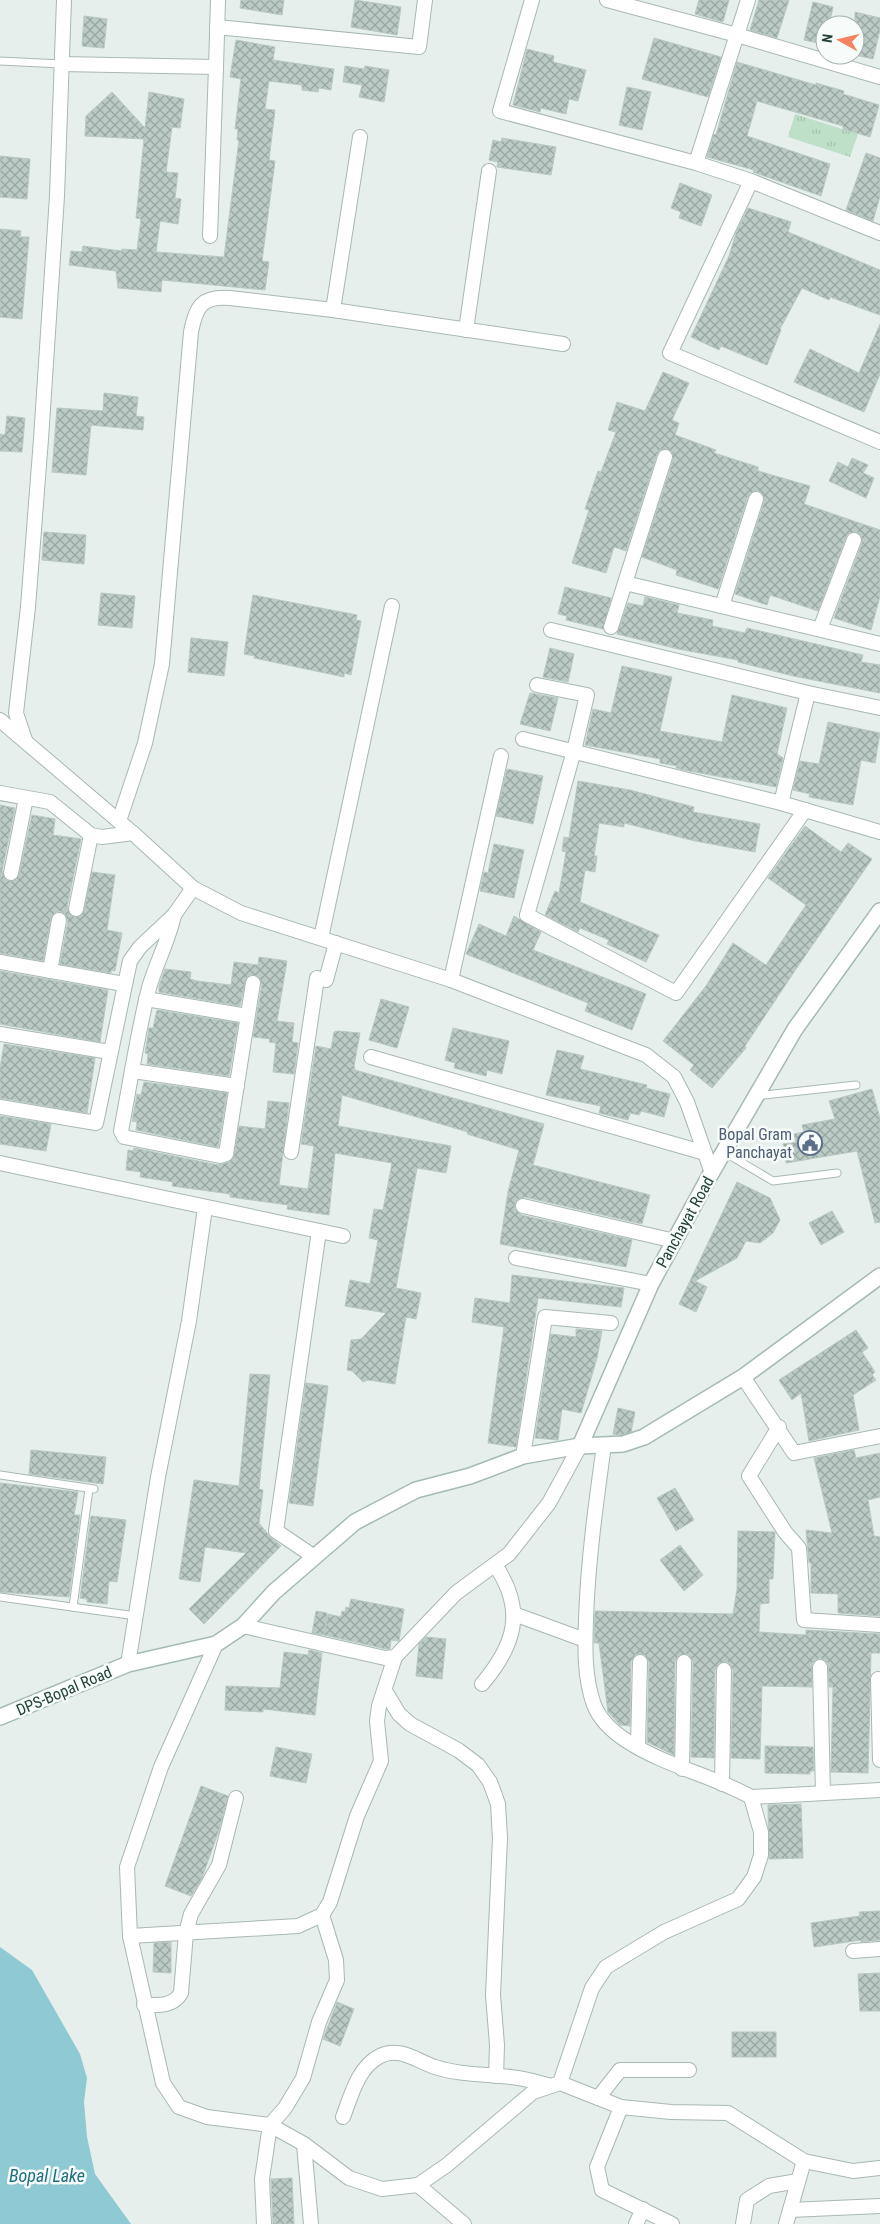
<svg xmlns="http://www.w3.org/2000/svg" width="880" height="2224" font-family="'Roboto Condensed',sans-serif">
<style>
.grass{fill:url(#grass-tufts)}
.water{fill:#8ec9d4}
.building{fill:url(#building-cross-hatch);stroke:#b8c9c2}
.lines{fill:none;stroke-linecap:round;stroke-linejoin:round}
.lane-casing{stroke:#a8b8b2;stroke-width:9}
.street-casing{stroke:#a8b8b2;stroke-width:16}
.secondary-casing{stroke:#a4bbb3;stroke-width:18}
.lane{stroke:#fff;stroke-width:7}
.street{stroke:#fff;stroke-width:14}
.secondary{stroke:#fff;stroke-width:15}
.labels{text-anchor:middle;dominant-baseline:central;stroke-width:5;stroke-linejoin:round;paint-order:stroke}
.service-label{font-size:16px;fill:#4e5e75;stroke:#f7fbf9;text-anchor:end}
.street-label{font-size:16px;fill:#24423a;stroke:#f7fbf9}
.water-label{font-size:18px;font-style:italic;fill:#1c6f80;stroke:#f7fbf9}
</style>
<defs>
<pattern id="grass-tufts" width="24" height="20" patternUnits="userSpaceOnUse" patternTransform="scale(1.25)"><rect width="24" height="20" fill="#bfe0c8"/><path d="M3 7l-1-3M5 7V3M7 7l1-3M15 17l-1-3M17 17v-4M19 17l1-3" fill="none" stroke="#a4c1ad"/></pattern>
<pattern id="building-cross-hatch" width="8" height="8" patternUnits="userSpaceOnUse" patternTransform="scale(1.25)"><rect width="8" height="8" fill="#bbcac4"/><path d="M0 0l8 8M0 8l8-8" fill="none" stroke="#98a6a0"/></pattern>
</defs>
<rect width="100%" height="100%" fill="#e6efeb"/>
<polygon class="grass" points="795,114 858,134 850,157 788,137"/>
<polygon class="water" points="0,1947 32,1970 80,2054 87,2078 84,2102 87,2137 95,2174 131,2224 0,2224"/>
<g class="building">
<polygon points="241,0 284,0 282,15 240,8"/>
<polygon points="355,0 401,7 397,35 351,27"/>
<polygon points="699,0 729,0 723,22 695,14"/>
<polygon points="759,0 789,0 777,38 750,30"/>
<polygon points="813,2 833,7 829,25 822,25 818,43 804,40"/>
<polygon points="855,12 880,18 880,30 873,59 855,55"/>
<polygon points="84,16 107,19 104,48 82,46"/>
<polygon points="654,38 721,57 708,97 642,79"/>
<polygon points="236,40 275,47 273,60 334,69 331,90 319,88 318,92 302,90 302,85 269,81 265,109 275,110 269,160 275,161 262,261 269,262 265,290 162,280 161,292 118,288 116,271 69,265 71,251 82,252 83,246 122,251 122,249 137,250 141,219 136,218 144,139 85,136 86,116 112,92 145,128 149,92 184,99 180,128 172,127 166,172 178,173 175,198 181,199 178,224 160,221 156,252 224,257 239,140 237,140 238,129 235,129 241,79 230,77"/>
<polygon points="527,49 554,56 553,62 586,70 578,101 569,99 566,114 541,108 540,112 513,105"/>
<polygon points="737,62 816,85 816,83 844,91 843,94 879,105 870,137 843,129 843,126 757,101 747,136 830,164 821,196 753,172 754,170 707,157 714,134 716,135"/>
<polygon points="345,66 364,69 365,66 389,70 384,102 359,97 362,85 343,82"/>
<polygon points="627,87 651,92 642,130 619,125"/>
<polygon points="502,138 556,147 551,175 497,167 498,162 489,160 493,140 501,142"/>
<polygon points="866,153 880,158 880,196 873,221 846,210"/>
<polygon points="0,156 30,159 27,199 0,197"/>
<polygon points="680,183 712,195 701,226 679,218 681,212 671,208"/>
<polygon points="748,208 791,222 788,232 880,270 880,315 830,297 829,300 802,288 780,329 781,330 767,365 721,346 719,350 691,337 729,256 736,233"/>
<polygon points="0,229 21,231 20,237 29,237 22,319 0,317"/>
<polygon points="880,324 880,374 864,412 794,382 810,349 859,373"/>
<polygon points="663,372 689,383 672,420 679,423 675,435 716,450 714,453 758,467 758,471 810,486 804,504 880,530 880,596 871,630 834,618 862,543 861,535 857,532 849,533 846,537 818,611 770,595 767,605 735,594 764,502 764,497 759,491 754,491 748,496 718,589 676,575 677,570 642,557 673,460 672,452 667,449 660,450 657,454 626,551 614,547 606,573 572,563 589,510 585,509 598,471 601,472 616,432 608,430 617,402 645,411"/>
<polygon points="104,393 138,397 136,416 144,417 143,430 91,425 86,475 52,472 57,408 103,411"/>
<polygon points="7,416 25,418 22,452 0,451 0,434 5,435"/>
<polygon points="852,458 868,465 863,473 874,478 866,498 829,481 838,462 848,467"/>
<polygon points="44,532 86,535 84,564 42,560"/>
<polygon points="565,587 611,598 603,629 566,620 567,616 558,614"/>
<polygon points="101,593 135,596 132,628 98,625"/>
<polygon points="253,595 357,615 356,620 361,621 351,675 344,673 344,677 254,658 255,656 244,654"/>
<polygon points="645,597 679,605 677,613 713,620 712,626 745,633 747,628 863,655 861,662 880,665 880,693 793,676 738,662 738,660 678,649 617,634 628,603 643,606"/>
<polygon points="191,638 228,642 224,676 188,672"/>
<polygon points="550,648 574,654 568,682 543,677"/>
<polygon points="622,666 672,677 660,731 722,742 732,695 787,708 777,754 783,758 776,787 689,771 676,768 677,766 660,763 660,759 585,745 593,709 611,713"/>
<polygon points="530,693 558,698 550,731 520,724"/>
<polygon points="828,722 880,733 875,763 861,760 853,805 809,797 810,794 793,790 800,761 819,764"/>
<polygon points="507,769 543,776 533,824 496,816"/>
<polygon points="578,781 630,790 694,807 693,812 760,824 755,852 695,841 624,823 624,827 599,823 594,856 597,856 595,872 585,870 580,902 659,935 646,962 607,944 609,940 580,928 578,932 545,915 555,891 559,893 566,852 562,851 564,837 569,838"/>
<polygon points="0,805 15,808 2,871 6,880 13,881 19,875 32,815 55,819 53,835 81,839 67,907 71,916 78,917 84,911 92,872 115,875 107,930 122,933 115,971 111,970 111,973 60,964 68,921 65,914 60,911 56,912 51,918 43,961 0,953"/>
<polygon points="805,826 841,852 848,843 872,859 796,969 745,1046 746,1048 712,1088 690,1070 694,1065 663,1041 706,986 733,943 766,965 806,905 768,878"/>
<polygon points="494,844 524,850 514,898 480,891 484,872 488,873"/>
<polygon points="514,916 541,932 533,950 646,994 632,1030 585,1011 588,1003 466,954 479,924 506,936"/>
<polygon points="259,957 287,961 277,1021 294,1023 292,1042 298,1043 294,1074 273,1072 276,1043 269,1042 270,1039 253,1037 262,984 258,976 250,975 246,978 240,1006 159,992 159,986 165,969 191,972 190,979 197,981 231,985 234,962 258,965"/>
<polygon points="0,971 108,990 100,1042 0,1024"/>
<polygon points="381,999 409,1007 397,1048 369,1040"/>
<polygon points="157,1010 238,1023 229,1076 147,1064 148,1054 145,1053 148,1035 149,1028 153,1028"/>
<polygon points="453,1028 509,1041 502,1074 487,1070 486,1076 454,1068 455,1063 445,1060"/>
<polygon points="338,1031 360,1033 354,1066 355,1070 544,1124 533,1165 650,1195 642,1224 525,1197 520,1198 515,1204 515,1209 521,1215 632,1240 626,1267 500,1244 508,1192 519,1150 467,1134 468,1132 342,1095 338,1126 451,1146 446,1173 417,1168 396,1288 421,1293 416,1319 406,1317 395,1384 368,1380 363,1382 352,1371 347,1370 351,1340 361,1339 386,1313 345,1306 350,1280 370,1284 378,1240 369,1238 374,1209 383,1210 392,1163 335,1153 329,1215 287,1209 288,1205 230,1197 230,1194 172,1186 173,1182 140,1177 141,1172 126,1170 128,1150 133,1151 134,1148 218,1165 229,1162 234,1156 239,1126 265,1129 268,1101 289,1103 279,1185 308,1189 314,1146 301,1144 316,1046 331,1049 334,1032"/>
<polygon points="4,1044 95,1058 87,1113 0,1098 0,1068"/>
<polygon points="557,1050 584,1056 580,1069 647,1085 646,1088 670,1094 664,1117 641,1111 639,1115 630,1113 628,1120 599,1113 601,1106 546,1095"/>
<polygon points="144,1082 227,1093 218,1147 136,1130 137,1122 132,1121 135,1105 137,1094 141,1095"/>
<polygon points="872,1089 880,1118 880,1222 875,1223 857,1151 786,1163 783,1144 796,1142 794,1134 804,1132 802,1125 835,1119 829,1101"/>
<polygon points="0,1116 51,1124 46,1151 0,1144"/>
<polygon points="737,1182 770,1198 780,1220 773,1233 760,1243 746,1241 737,1258 695,1281 707,1287 696,1312 679,1304"/>
<polygon points="832,1211 844,1232 821,1245 809,1223"/>
<polygon points="512,1275 624,1288 621,1307 538,1298 516,1447 488,1443 504,1327 472,1322 475,1298 510,1303"/>
<polygon points="576,1329 602,1331 597,1358 581,1413 562,1409 558,1440 535,1438 551,1334 576,1337"/>
<polygon points="856,1330 868,1348 862,1352 875,1372 872,1375 876,1380 853,1395 859,1430 809,1441 801,1393 792,1400 779,1380"/>
<polygon points="250,1374 270,1375 259,1489 263,1490 259,1523 271,1538 281,1546 204,1624 189,1609 246,1553 205,1547 200,1582 179,1579 194,1480 239,1486"/>
<polygon points="306,1383 328,1386 313,1506 289,1503"/>
<polygon points="618,1408 635,1412 631,1432 621,1435 613,1434"/>
<polygon points="31,1450 106,1457 103,1484 29,1474"/>
<polygon points="854,1450 856,1458 880,1453 880,1497 868,1500 874,1536 880,1537 880,1616 838,1613 838,1594 811,1593 811,1563 809,1563 806,1530 832,1533 814,1458"/>
<polygon points="0,1483 78,1492 74,1515 80,1515 69,1597 0,1592"/>
<polygon points="675,1488 694,1520 676,1531 657,1498"/>
<polygon points="91,1516 126,1520 117,1582 109,1581 107,1604 87,1602 87,1599 80,1598"/>
<polygon points="738,1531 775,1532 773,1579 769,1579 769,1603 760,1604 759,1632 806,1635 806,1630 880,1634 880,1653 871,1653 868,1773 831,1772 833,1687 829,1687 828,1663 820,1658 812,1663 812,1687 762,1686 760,1759 731,1758 733,1670 728,1662 719,1663 715,1670 714,1758 691,1757 693,1662 688,1654 679,1655 675,1662 674,1755 647,1742 649,1662 645,1655 636,1654 631,1661 630,1726 620,1725 608,1712 599,1643 594,1643 595,1611 733,1614 737,1589"/>
<polygon points="680,1545 703,1575 684,1591 660,1560"/>
<polygon points="351,1599 404,1609 399,1641 391,1640 390,1649 386,1649 324,1635 328,1614 341,1617 342,1611 345,1612 346,1607 349,1608"/>
<polygon points="316,1611 327,1613 324,1635 312,1633"/>
<polygon points="426,1637 446,1639 442,1679 416,1676 419,1644"/>
<polygon points="309,1650 322,1653 315,1715 263,1709 263,1712 225,1710 226,1686 280,1688 284,1652 308,1655"/>
<polygon points="765,1746 813,1747 814,1771 810,1771 810,1774 765,1773"/>
<polygon points="276,1747 312,1754 306,1783 270,1776"/>
<polygon points="201,1786 228,1796 219,1830 202,1878 191,1896 165,1886"/>
<polygon points="801,1804 803,1858 769,1859 768,1805"/>
<polygon points="880,1911 880,1940 861,1942 861,1940 814,1947 811,1923 860,1916 859,1912"/>
<polygon points="171,1942 171,1973 153,1972 154,1943"/>
<polygon points="880,1973 880,2011 860,2011 858,1974"/>
<polygon points="337,2002 354,2009 340,2046 323,2039"/>
<rect x="732" y="2032" width="44" height="25"/>
<polygon points="292,2178 294,2224 273,2224 271,2179"/>
</g>
<g class="lines">
<defs>
<g id="lane">
<polyline points="0,61 61,64"/>
<polyline points="756,1096 856,1085"/>
<polyline points="724,1152 773,1181 837,1173"/>
<polyline points="0,1475 94,1489"/>
<polyline points="0,1597 136,1616"/>
<polyline points="73,1607 89,1489"/>
</g>
<g id="street">
<polyline points="532,0 500,111 696,163 751,181"/>
<polyline points="607,0 737,35 880,77"/>
<polyline points="217,27 419,47 425,0"/>
<polyline points="61,64 216,67 218,0"/>
<polyline points="696,163 748,0"/>
<polyline points="880,233 751,181 670,353 880,442"/>
<polyline points="210,236 216,67"/>
<polyline points="333,310 360,137"/>
<polyline points="466,330 489,171"/>
<polyline points="625,583 880,644"/>
<polyline points="722,606 756,499"/>
<polyline points="611,627 665,457"/>
<polyline points="820,629 854,540"/>
<polyline points="551,630 808,693 880,708"/>
<polyline points="537,685 587,695 574,751 527,915 676,993 805,810"/>
<polyline points="0,720 135,835 193,888 241,913 451,980 646,1055 674,1077 687,1102 712,1173"/>
<polyline points="523,739 781,803 880,832"/>
<polyline points="25,740 16,713 28,607 41,439 57,196 64,0"/>
<polyline points="0,793 50,802 91,835 102,837 133,833"/>
<polyline points="781,803 808,693"/>
<path d="M 119,821 L 145,743 L 162,664 L 191,332 C 196,306 202,296 230,298 L 333,310 L 563,344"/>
<polyline points="11,873 26,798"/>
<polyline points="76,909 91,835"/>
<path d="M 174,915 C 169,940 156,963 149,988 C 137,1035 130,1084 121,1131 L 124,1137 L 220,1156 L 226,1154 L 253,983"/>
<polyline points="321,938 392,606"/>
<polyline points="0,962 124,984"/>
<polyline points="50,971 59,920"/>
<polyline points="451,980 501,756"/>
<polyline points="146,999 247,1016"/>
<polyline points="0,1034 110,1052"/>
<polyline points="371,1057 705,1153"/>
<polyline points="133,1071 237,1086"/>
<polyline points="0,1107 96,1123 130,961 140,947 174,915 193,888"/>
<polyline points="291,1152 317,978 326,980 336,943"/>
<polyline points="0,1163 343,1236"/>
<polyline points="523,1206 675,1241"/>
<polyline points="516,1258 651,1284"/>
<polyline points="743,1377 794,1453 880,1436"/>
<polyline points="779,1427 749,1476 785,1532 799,1548 804,1620 880,1625"/>
<polyline points="523,1456 545,1317 611,1323"/>
<polyline points="313,1556 276,1531 319,1231"/>
<polyline points="514,1614 585,1640"/>
<polyline points="243,1626 385,1658 395,1657 456,1593 509,1554 549,1503 580,1446"/>
<polyline points="216,1644 161,1767 127,1867 130,1936 163,2083 179,2107 207,2117 270,2125 304,2144 349,2178 382,2189 418,2185 464,2224"/>
<polyline points="128,1664 158,1477 189,1321 205,1208"/>
<polyline points="820,1667 823,1793"/>
<polyline points="878,1679 880,1760"/>
<path d="M 482,1684 C 515,1645 526,1610 495,1565"/>
<polyline points="385,1691 399,1714 410,1724 458,1750 478,1765 490,1782 498,1804 500,1838 493,1995 497,2045 496,2076"/>
<polyline points="638,1746 640,1662"/>
<polyline points="682,1769 684,1662"/>
<polyline points="722,1784 724,1670"/>
<polyline points="751,1797 880,1790"/>
<polyline points="130,1936 298,1926 322,1915 330,1902 357,1816 381,1761 377,1721 379,1706 395,1657"/>
<polyline points="853,1951 880,1949"/>
<path d="M 144,2005 C 158,2005 173,2007 181,1993 L 186,1933 L 191,1914 L 219,1865 L 236,1798"/>
<path d="M 560,2083 L 592,1988 L 606,1967 L 664,1932 L 738,1899 L 754,1877 L 761,1855 L 761,1832 L 751,1797 C 712,1775 665,1766 627,1741 C 613,1732 600,1720 594,1705 C 584,1677 585,1647 586,1619 C 588,1560 596,1503 604,1445"/>
<polyline points="598,2098 620,2070 689,2070"/>
<polyline points="621,2107 597,2167 602,2190 672,2224"/>
<path d="M 343,2117 C 351,2096 358,2067 380,2056 C 399,2046 417,2061 435,2067 C 459,2075 486,2074 511,2077 C 523,2078 536,2082 548,2085"/>
<polyline points="304,2144 311,2224"/>
<polyline points="418,2185 447,2165 533,2092 560,2083 621,2107 671,2112 728,2113 804,2161 853,2171 880,2168"/>
<polyline points="790,2210 880,2206"/>
<polyline points="264,2224 262,2179 270,2125 285,2108 303,2078 319,2022 337,1980 336,1960 322,1915"/>
<polyline points="636,2224 643,2209"/>
<polyline points="743,2224 747,2200 769,2186 798,2181"/>
<polyline points="786,2224 804,2161"/>
</g>
<g id="secondary">
<polyline points="580,1446 651,1284 709,1177 795,1029 880,911"/>
<polyline points="0,1717 128,1664 216,1644 243,1626 274,1592 355,1522 416,1490 470,1476 523,1456 580,1446 623,1444 644,1437 743,1377 880,1276"/>
</g>
</defs>
<use href="#lane" class="lane-casing"/>
<use href="#street" class="street-casing"/>
<use href="#secondary" class="secondary-casing"/>
<use href="#lane" class="lane"/>
<use href="#street" class="street"/>
<use href="#secondary" class="secondary"/>
</g>
<defs>
<symbol id="civic-ring" viewBox="-11 -11 22 22"><circle r="9.5" fill="#f7fbf9" stroke="#5c6f8a" stroke-width="1.5"/><path d="M-.6-6.5H3V-4.5H.6V-3L4-1V1h2V6H-6V1h2V-1L-.6-3ZM-1.2 2.5V6h2.4V2.5Z" fill="#5c6f8a"/></symbol>
</defs>
<g fill-rule="evenodd">
<use href="#civic-ring" x="796" y="1129" width="28" height="28"/>
</g>
<g class="labels">
<g class="service-label">
<text x="792" y="1134">Bopal Gram<tspan x="792" dy="18">Panchayat</tspan></text>
</g>
<g class="street-label">
<text transform="translate(685 1222) rotate(-61)">Panchayat Road</text>
<text transform="translate(64 1691) rotate(-23)">DPS-Bopal Road</text>
</g>
<g class="water-label">
<text x="47" y="2175">Bopal Lake</text>
</g>
</g>
<g transform="translate(840 40) rotate(278)"><circle r="24" fill="#f7fbf9" stroke="#a3b1ad"/>
<path d="M0-4L9 19L0 12L-9 19Z" fill="#f4845f"/>
<text y="-8" font-size="14" font-weight="bold" text-anchor="middle" fill="#24423a">N</text>
</g>
</svg>
